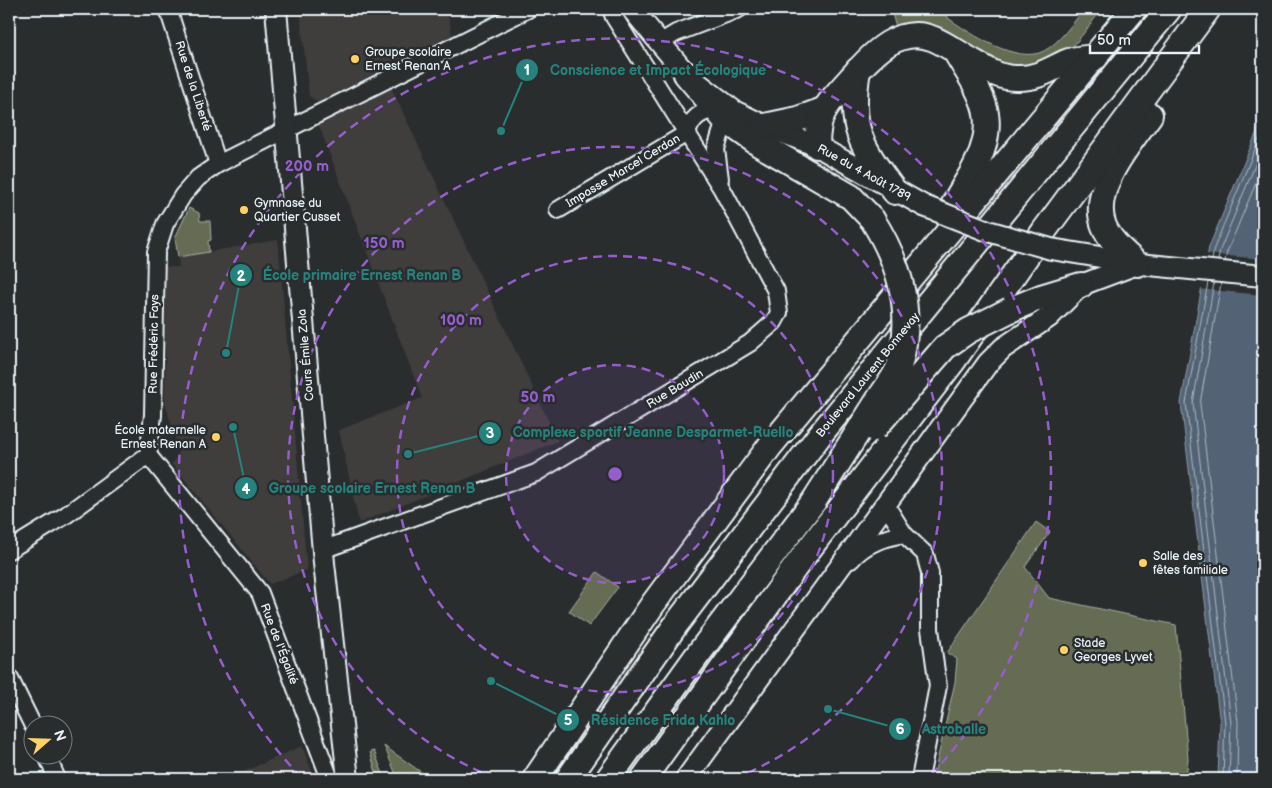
<svg xmlns="http://www.w3.org/2000/svg" width="1272" height="788" font-family="'Balsamiq Sans',sans-serif">
<style>
.built{fill:#403d3d}
.green{fill:#656c52;stroke:#a6aea5}
.water{fill:#526474;stroke:#8e9ca9}
.pier{fill:#2a2d2e}
.lines{fill:none;stroke-linecap:round;stroke-linejoin:round}
.shore{stroke:#acb9c3;stroke-width:1}
.minor-casing{stroke:#e8f1f8;stroke-width:20}
.major-casing{stroke:#e8f1f8;stroke-width:24}
.highway-casing{stroke:#e8f1f8;stroke-width:28}
.minor{stroke:#2a2d2e;stroke-width:16}
.major{stroke:#2a2d2e;stroke-width:20}
.highway{stroke:#2a2d2e;stroke-width:24}
.major-bridge-casing{stroke:#e8f1f8;stroke-width:24;stroke-linecap:butt}
.highway-bridge-casing{stroke:#e8f1f8;stroke-width:28;stroke-linecap:butt}
.major-bridge{stroke:#2a2d2e;stroke-width:20}
.highway-bridge{stroke:#2a2d2e;stroke-width:24}
.ring{fill:none;stroke:#965dcd;stroke-width:2.5;stroke-dasharray:9 6}
.poi-dot{fill:#ffd166;stroke:#2a2d2e;stroke-width:2}
.labels{text-anchor:middle;dominant-baseline:central;stroke-width:5;stroke-linejoin:round;paint-order:stroke}
.poi-label{font-size:12px;fill:#e8f1f8;stroke:#2a2d2e;text-anchor:start}
.street-label{font-size:12px;fill:#e8f1f8;stroke:#2a2d2e}
.centre{fill:#965dcd;stroke:#2a2d2e;stroke-width:2.5}
.ring-label{font-size:15px;text-anchor:middle;font-weight:bold;fill:#965dcd;stroke:#2a2d2e;stroke-width:5;stroke-linejoin:round;paint-order:stroke}
.leader{fill:none;stroke:#25827c;stroke-width:2}
.callout-dot{fill:#25827c;stroke:#2a2d2e;stroke-width:2}
.mark-label{font-size:15px;text-anchor:middle;font-weight:bold;fill:#fff}
.callout-label{font-size:14px;text-anchor:middle;font-weight:bold;fill:#25827c;stroke:#2a2d2e;stroke-width:5;stroke-linejoin:round;paint-order:stroke}
</style>
<rect width="100%" height="100%" fill="#2a2d2e"/>
<filter id="ink" filterUnits="userSpaceOnUse"><feTurbulence type="fractalNoise" baseFrequency=".02" numOctaves="2"/><feDisplacementMap in="SourceGraphic" scale="10" xChannelSelector="R" yChannelSelector="G"/><feConvolveMatrix kernelMatrix="1 2 1 2 8 2 1 2 1" color-interpolation-filters="sRGB"/></filter>
<g filter="url(#ink)">
<g class="built">
<polygon points="300,9 447,9 452,35 318,102 309,96"/>
<polygon points="391,87 558,441 359,523 339,430 422,398 318,123"/>
<polygon points="278,240 307,570 270,584 172,464 179,452 165,402 166,267 179,267 178,257"/>
<polygon points="302,746 315,779 226,779 234,776"/>
</g>
<g class="green">
<path d="M 890,9 L 946,9 L 948,18 C 969,33 1017,65 1044,51 C 1060,42 1073,23 1084,9 L 1102,9 C 1094,19 1075,47 1065,53 C 988,101 963,3 896,26 Z"/>
<polygon points="189,208 199,213 200,221 210,221 211,240 208,241 209,252 178,257 175,238"/>
<polygon points="1036,522 1050,532 1025,567 1049,598 1176,625 1188,759 1186,779 933,779 955,682 957,659 947,653"/>
<polygon points="597,572 618,587 589,626 569,611"/>
<polygon points="384,746 431,779 398,779"/>
<polygon points="374,751 385,779 378,779 370,752"/>
</g>
<polygon class="water" points="1263,117 1263,779 1218,779 1220,724 1181,403 1209,247"/>
<polygon class="pier" points="1205,254 1263,259 1263,295 1199,289"/>
<g class="lines">
<g class="shore">
<polyline points="1212,260 1214,248 1263,130"/>
<polyline points="1218,260 1220,250 1263,146"/>
<polyline points="1225,261 1227,252 1263,166"/>
<polyline points="1208,282 1186,403 1225,723 1223,779"/>
<polyline points="1214,283 1193,403 1231,723 1229,779"/>
<polyline points="1221,283 1200,404 1238,722 1237,779"/>
</g>
<defs>
<g id="minor">
<polyline points="168,9 218,164"/>
<polyline points="661,42 676,33 739,9"/>
<polyline points="720,179 716,149 725,120"/>
<path d="M 558,210 L 687,133 C 692,118 699,113 714,109"/>
<polyline points="148,455 260,593 330,779"/>
<polyline points="883,506 889,510 904,534 925,554 930,573 930,629 938,686 920,779"/>
<polyline points="9,550 66,515 148,455 153,415 156,252 165,224 183,195 198,178 218,164 528,9"/>
<polyline points="322,550 536,473 750,343 774,322 779,313 776,291 722,189 614,17 611,9"/>
<path d="M 851,560 C 865,543 884,538 904,534"/>
<polyline points="9,677 33,726"/>
<polyline points="47,756 57,779"/>
</g>
<g id="major">
<polyline points="276,9 324,563 348,779"/>
<polyline points="632,9 686,74 734,111 765,126 817,146 924,206"/>
<polyline points="1051,249 1149,265 1263,276"/>
<polyline points="686,779 988,363 1003,348 1049,317 1081,285 1137,264"/>
</g>
<g id="highway">
<path d="M 858,70 C 848,129 861,146 895,192"/>
<polyline points="686,74 725,120 759,144 851,197 872,219"/>
<polyline points="765,126 798,119 823,110"/>
<path d="M 817,146 C 817,110 829,103 851,78 C 872,55 899,24 934,39 C 948,45 961,55 974,62 C 987,70 1000,78 1016,78 C 1036,79 1049,70 1066,62 C 1075,58 1087,58 1096,57"/>
<path d="M 949,215 C 955,198 967,183 975,167 C 1000,118 982,95 956,53"/>
<path d="M 1137,264 C 1125,253 1110,241 1104,226 C 1089,190 1130,143 1150,115"/>
<polyline points="1010,310 1041,297 1081,285"/>
<polyline points="535,779 653,604 770,446 1134,9"/>
<polyline points="568,779 677,623 819,436 1169,9"/>
<polyline points="608,779 696,657 814,501"/>
<polyline points="643,779 796,566 954,360 1044,231 1208,9"/>
</g>
</defs>
<use href="#minor" class="minor-casing"/>
<use href="#major" class="major-casing"/>
<use href="#highway" class="highway-casing"/>
<use href="#minor" class="minor"/>
<use href="#major" class="major"/>
<use href="#highway" class="highway"/>
<defs>
<polyline id="major-bridge" points="924,206 988,231 1051,249"/>
<g id="highway-bridge">
<polyline points="874,429 945,347 968,331 1010,310"/>
<path d="M 814,501 C 835,468 856,435 877,402 C 884,390 897,376 900,363 C 914,311 900,263 872,219"/>
</g>
</defs>
<use href="#major-bridge" class="major-bridge-casing"/>
<use href="#highway-bridge" class="highway-bridge-casing"/>
<use href="#major-bridge" class="major-bridge"/>
<use href="#highway-bridge" class="highway-bridge"/>
</g>
</g>
<circle cx="615" cy="474" r="109" fill="#965dcd" fill-opacity=".12"/>
<g class="ring">
<circle cx="615" cy="474" r="109"/>
<circle cx="615" cy="474" r="218"/>
<path d="M495 778A327 327 0 1 1 735 778"/>
<path d="M301 777A436 436 0 1 1 929 777"/>
</g>
<g class="poi-dot">
<circle cx="355" cy="59" r="5"/>
<circle cx="244" cy="210" r="5"/>
<circle cx="216" cy="437" r="5"/>
<circle cx="1143" cy="563" r="5"/>
<circle cx="1064" cy="650" r="5"/>
</g>
<g class="labels">
<g class="poi-label">
<text x="365" y="52">Groupe scolaire<tspan x="365" dy="14">Ernest Renan A</tspan></text>
<text x="254" y="203">Gymnase du<tspan x="254" dy="14">Quartier Cusset</tspan></text>
<text x="206" y="430" text-anchor="end">École maternelle<tspan x="206" dy="14">Ernest Renan A</tspan></text>
<text x="1153" y="556">Salle des<tspan x="1153" dy="14">fêtes familiale</tspan></text>
<text x="1074" y="643">Stade<tspan x="1074" dy="14">Georges Lyvet</tspan></text>
</g>
<g class="street-label">
<text transform="translate(193 86) rotate(72)">Rue de la Liberté</text>
<text transform="translate(623 171) rotate(-31)">Impasse Marcel Cerdan</text>
<text transform="translate(864 173) rotate(29)">Rue du 4 Août 1789</text>
<text transform="translate(154 344) rotate(-89)">Rue Frédéric Fays</text>
<text transform="translate(306 355) rotate(-95)">Cours Émile Zola</text>
<text transform="translate(868 375) rotate(-51)">Boulevard Laurent Bonnevay</text>
<text transform="translate(675 389) rotate(-31)">Rue Baudin</text>
<text transform="translate(279 644) rotate(69)">Rue de l'Égalité</text>
</g>
</g>
<circle cx="615" cy="474" r="8" class="centre"/>
<g class="ring-label">
<text x="307" y="171">200 m</text>
<text x="384" y="248">150 m</text>
<text x="461" y="325">100 m</text>
<text x="538" y="402">50 m</text>
</g>
<path class="leader" d="M501 131L527 70M226 353L241 275M408 454L490 433M233 427L246 488M491 681L568 720M828 709L900 729"/>
<g class="callout-dot">
<circle cx="501" cy="131" r="5"/>
<circle cx="226" cy="353" r="5"/>
<circle cx="408" cy="454" r="5"/>
<circle cx="233" cy="427" r="5"/>
<circle cx="491" cy="681" r="5"/>
<circle cx="828" cy="709" r="5"/>
<circle cx="527" cy="70" r="12"/>
<circle cx="241" cy="275" r="12"/>
<circle cx="490" cy="433" r="12"/>
<circle cx="246" cy="488" r="12"/>
<circle cx="568" cy="720" r="12"/>
<circle cx="900" cy="729" r="12"/>
</g>
<g class="mark-label">
<text x="527" y="75">1</text>
<text x="241" y="281">2</text>
<text x="490" y="438">3</text>
<text x="246" y="494">4</text>
<text x="568" y="725">5</text>
<text x="900" y="734">6</text>
</g>
<g class="callout-label">
<text x="658" y="75">Conscience et Impact Écologique</text>
<text x="362" y="280">École primaire Ernest Renan B</text>
<text x="653" y="437">Complexe sportif Jeanne Desparmet-Ruello</text>
<text x="372" y="493">Groupe scolaire Ernest Renan B</text>
<text x="663" y="725">Résidence Frida Kahlo</text>
<text x="954" y="734">Astroballe</text>
</g>
<rect width="1272" height="788" fill="none" stroke="#2a2d2e" stroke-width="30"/>
<rect x="15" y="15" width="1242" height="758" fill="none" stroke="#e8f1f8" stroke-width="2" filter="url(#ink)"/>
<g transform="translate(48 740) rotate(70)"><circle r="24" fill="#2a2d2e" stroke="#767b7f"/>
<path d="M0-4L9 19L0 12L-9 19Z" fill="#ffd166"/>
<text y="-8" font-size="14" font-weight="bold" text-anchor="middle" fill="#e8f1f8">N</text>
</g>
<path d="M1090 45v8h109v-8" fill="none" stroke="#e8f1f8" stroke-width="2.5"/>
<text x="1097" y="45" font-size="15" fill="#e8f1f8" stroke="#2a2d2e" stroke-width="4" paint-order="stroke">50 m</text>
</svg>
